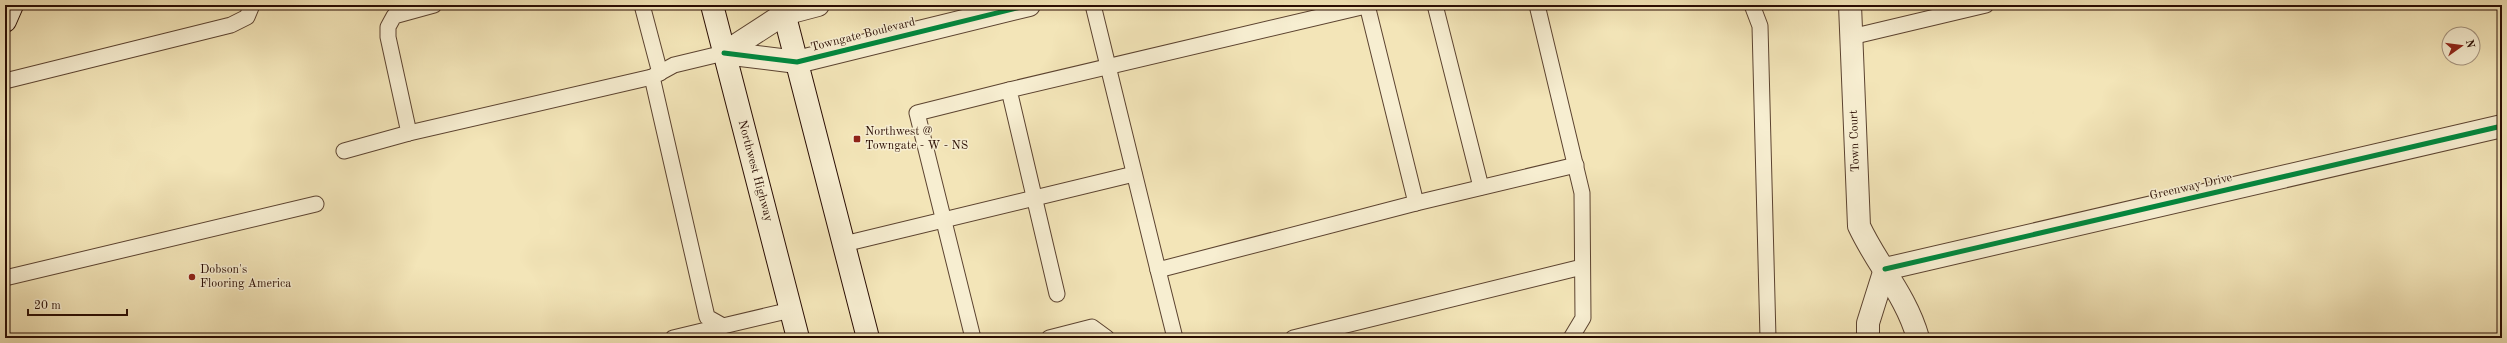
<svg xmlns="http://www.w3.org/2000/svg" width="2507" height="343" font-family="'Old Standard TT',serif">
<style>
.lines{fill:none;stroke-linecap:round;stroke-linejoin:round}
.service-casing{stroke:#5c4330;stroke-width:17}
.minor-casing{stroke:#5c4330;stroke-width:24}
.tertiary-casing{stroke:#5c4330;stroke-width:24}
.secondary-casing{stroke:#2a0d03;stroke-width:24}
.service{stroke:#f7eed1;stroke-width:15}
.minor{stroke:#f7eed1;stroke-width:22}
.tertiary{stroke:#f7eed1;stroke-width:22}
.secondary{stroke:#f7eed1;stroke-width:22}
.cycleway-casing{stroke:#f7eed1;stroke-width:8}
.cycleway{stroke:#00873e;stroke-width:5}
.poi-dot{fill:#8f2418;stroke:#f7eed1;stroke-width:1.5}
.labels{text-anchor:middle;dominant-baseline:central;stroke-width:3;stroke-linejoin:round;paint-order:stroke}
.street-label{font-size:12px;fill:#2a0d03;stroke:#f7eed1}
.poi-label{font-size:12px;fill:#2a0d03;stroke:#f7eed1;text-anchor:start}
</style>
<rect width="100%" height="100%" fill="#f3e5b8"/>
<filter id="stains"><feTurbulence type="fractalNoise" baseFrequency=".005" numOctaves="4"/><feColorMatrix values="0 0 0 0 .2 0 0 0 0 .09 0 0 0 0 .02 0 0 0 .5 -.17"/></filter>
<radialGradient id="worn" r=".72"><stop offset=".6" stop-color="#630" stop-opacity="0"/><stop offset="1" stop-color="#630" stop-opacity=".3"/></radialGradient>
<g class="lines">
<defs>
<g id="service">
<polyline points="642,5 660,73"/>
<polyline points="1093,5 1158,270 1416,203 1367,5"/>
<polyline points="1435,5 1481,187"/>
<polyline points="1537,5 1582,193 1583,318 1571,338"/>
<polyline points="1752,5 1760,26 1768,338"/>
<polyline points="1851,37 1986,5"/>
<polyline points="724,53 674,65 652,77 707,317 723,326 791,310"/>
<polyline points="5,81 231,25 247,17 252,5"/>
<polyline points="409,133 388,37 388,27 394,16 434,5"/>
<polyline points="344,151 409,133 652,77"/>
<polyline points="1416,203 1576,165"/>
<polyline points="844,244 1134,174"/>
<polyline points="1158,270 1175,338"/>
<polyline points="5,278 316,204"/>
<polyline points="1057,294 1009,90 1370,5"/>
<polyline points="673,338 723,326"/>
<polyline points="973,338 917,113 1009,90"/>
<polyline points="1049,338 1092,327 1107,338"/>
<polyline points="1293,338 1582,267"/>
</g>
<g id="minor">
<path d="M 1850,5 L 1859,226 C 1877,265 1906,295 1918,338"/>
<polyline points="1885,269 2502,126"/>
<polyline points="1868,338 1868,323 1885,269"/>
</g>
<g id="tertiary">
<polyline points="724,53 797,62 1029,5"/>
<polyline points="724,53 784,14 818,5"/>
</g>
<g id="secondary">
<polyline points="712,5 798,338"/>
<polyline points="782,5 868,338"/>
<polyline points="5,21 12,5"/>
</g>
</defs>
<use href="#service" class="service-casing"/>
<use href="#minor" class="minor-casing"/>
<use href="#tertiary" class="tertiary-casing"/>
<use href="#secondary" class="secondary-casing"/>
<use href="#service" class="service"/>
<use href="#minor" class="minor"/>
<use href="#tertiary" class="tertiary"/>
<use href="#secondary" class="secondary"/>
<defs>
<g id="cycleway">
<polyline points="724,53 797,62 1029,5"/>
<polyline points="1885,269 2502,126"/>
</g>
</defs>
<use href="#cycleway" class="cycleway-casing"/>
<use href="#cycleway" class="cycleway"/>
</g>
<g class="poi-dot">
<rect x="853" y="135" width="8" height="8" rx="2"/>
<circle cx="192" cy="277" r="4"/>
</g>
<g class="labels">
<g class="street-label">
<text transform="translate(863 35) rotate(-14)">Towngate Boulevard</text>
<text transform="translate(1855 141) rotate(-92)">Town Court</text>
<text transform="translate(755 171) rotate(75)">Northwest Highway</text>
<text transform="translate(2191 187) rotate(-13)">Greenway Drive</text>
</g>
<g class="poi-label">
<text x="865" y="132">Northwest @<tspan x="865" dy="14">Towngate - W - NS</tspan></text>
<text x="200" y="270">Dobson's<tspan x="200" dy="14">Flooring America</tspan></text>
</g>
</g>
<rect width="2507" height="343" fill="none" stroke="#f3e5b8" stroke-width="20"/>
<rect x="6" y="6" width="2495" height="331" fill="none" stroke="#2a0d03" stroke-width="2"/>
<rect x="10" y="10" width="2487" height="323" fill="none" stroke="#2a0d03"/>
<g transform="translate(2461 46) rotate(76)"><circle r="19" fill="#f7eed1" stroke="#a5947f"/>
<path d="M0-3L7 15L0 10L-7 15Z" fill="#8f2418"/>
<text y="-6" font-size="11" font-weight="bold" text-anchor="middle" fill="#2a0d03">N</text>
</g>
<path d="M28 309v6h99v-6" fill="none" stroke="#2a0d03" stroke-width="2"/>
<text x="34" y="309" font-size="12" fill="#2a0d03" stroke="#f7eed1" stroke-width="3" paint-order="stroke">20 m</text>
<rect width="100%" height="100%" filter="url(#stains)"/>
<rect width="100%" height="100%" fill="url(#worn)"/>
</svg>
